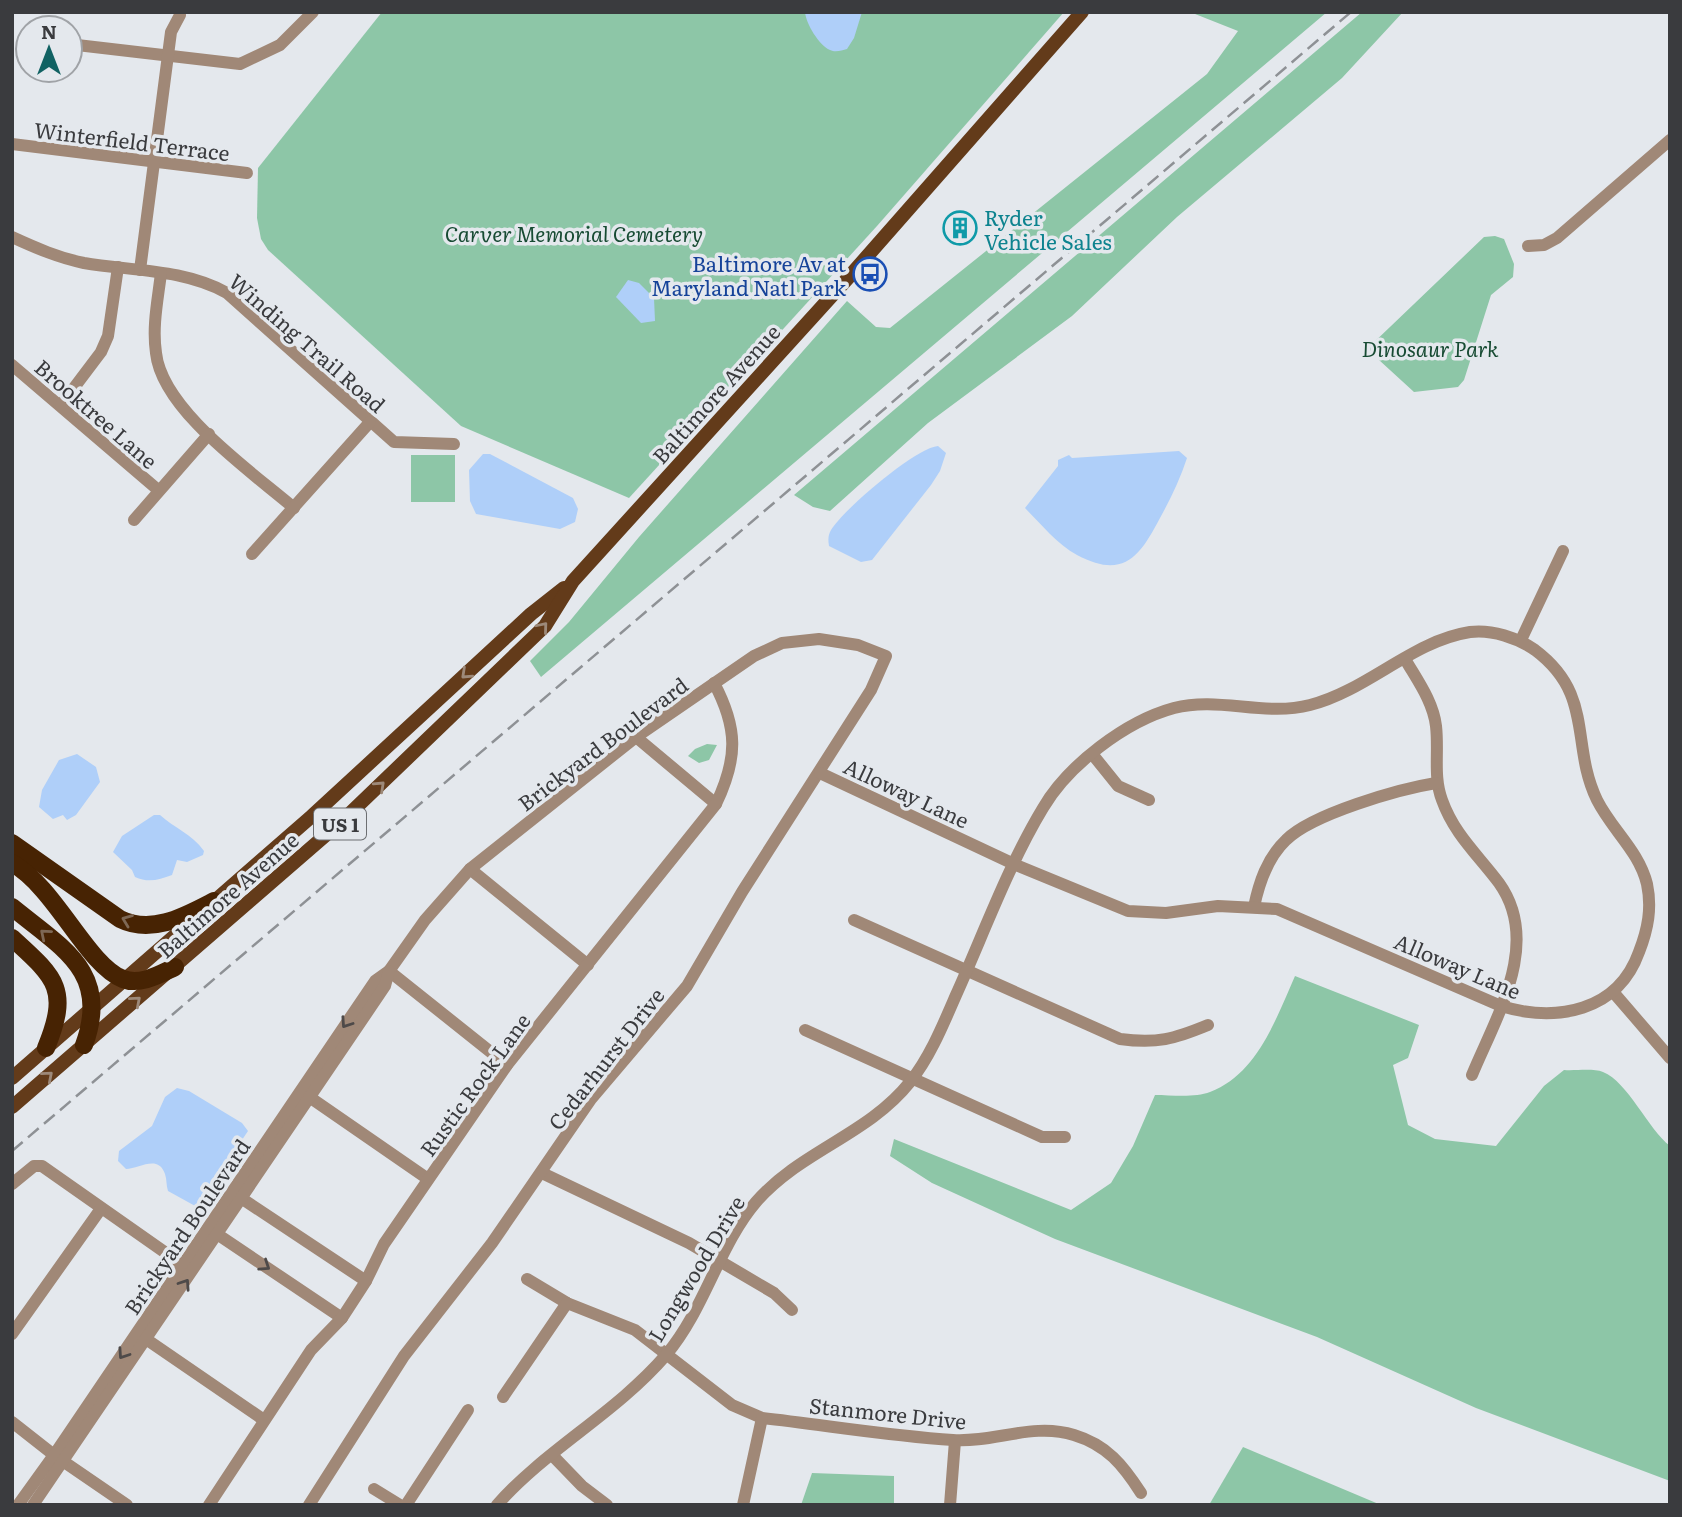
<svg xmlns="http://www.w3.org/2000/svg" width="1682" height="1517" font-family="Literata,serif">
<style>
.green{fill:#8dc6a7}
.water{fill:#afcff9}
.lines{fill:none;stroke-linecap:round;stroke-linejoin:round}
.minor{stroke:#a08877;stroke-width:12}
.major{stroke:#633b1a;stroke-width:14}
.highway{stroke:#472303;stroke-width:18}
.rail{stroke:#8e9195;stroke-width:2.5;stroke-dasharray:14 7;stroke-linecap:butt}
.oneway{stroke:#9d8979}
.oneway2{stroke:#7e6855}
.oneway3{stroke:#4e4a49}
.labels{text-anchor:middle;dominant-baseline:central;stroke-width:7;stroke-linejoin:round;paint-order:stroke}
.shield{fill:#e4e8ed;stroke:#6d6f72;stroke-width:2}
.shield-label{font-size:19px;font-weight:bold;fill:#3a3b3e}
.street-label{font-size:21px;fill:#3a3b3e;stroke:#e4e8ed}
.culture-label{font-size:21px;fill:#0d838f;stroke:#e4e8ed;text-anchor:start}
.park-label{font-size:21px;font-style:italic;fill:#174b33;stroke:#e4e8ed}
.transit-label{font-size:21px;fill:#164399;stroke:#e4e8ed;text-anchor:end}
</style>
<rect width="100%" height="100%" fill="#e4e8ed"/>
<g class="green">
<polygon points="382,12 1064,12 877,226 629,498 461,426 268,250 261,239 257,218 258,168"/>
<polygon points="1190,12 1327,12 541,677 530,661 569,622 639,537 847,301 876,327 890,328 1207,74 1238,31"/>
<polygon points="1362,12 1403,12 1342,78 1177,217 1072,316 928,423 830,511 813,507 794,495"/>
<polygon points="1495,236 1504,239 1514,264 1513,277 1491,295 1464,380 1458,387 1414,392 1367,349 1484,237"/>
<rect x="411" y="455" width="44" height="47"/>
<polygon points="707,744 717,745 709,760 699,763 688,756 695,749"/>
<path d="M 1295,976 L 1419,1025 L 1408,1058 L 1393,1065 L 1408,1125 L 1435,1139 L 1496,1146 L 1544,1086 L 1564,1070 C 1575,1071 1593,1068 1603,1072 C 1628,1082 1648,1129 1670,1146 L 1670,1481 L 1476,1408 L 1317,1337 L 1055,1239 L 932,1183 L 890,1156 L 894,1139 L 1071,1210 L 1111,1183 L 1133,1146 L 1155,1095 C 1171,1095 1195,1098 1210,1092 C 1257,1074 1276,1019 1295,976 Z"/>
<polygon points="1243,1447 1381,1505 1209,1505"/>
<polygon points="812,1473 894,1476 894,1505 801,1505"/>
</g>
<g class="water">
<path d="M 805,12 L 862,12 L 854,38 L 847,49 C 842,50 836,53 830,50 C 819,45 806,24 805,12 Z"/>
<polygon points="628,280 639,283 654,298 655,321 641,323 616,297"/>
<path d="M 938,446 L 946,453 L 940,471 L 931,485 L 872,560 L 861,562 L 829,546 C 828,540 828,535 831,530 C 843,510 915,448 938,446 Z"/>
<path d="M 1179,451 L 1187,458 C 1180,479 1171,498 1160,518 C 1140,556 1124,580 1077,555 C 1058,545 1040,523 1025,508 L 1058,466 L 1058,460 L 1069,455 L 1072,458 Z"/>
<polygon points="483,454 490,454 573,498 578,509 575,522 560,529 476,514 470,501 469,470"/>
<polygon points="77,754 96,767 100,782 76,815 67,820 63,815 53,819 39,807 42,790 59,760"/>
<path d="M 154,815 L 160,815 C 174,828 192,834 204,851 L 203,855 L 187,862 L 177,860 L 172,875 C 159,880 148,883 135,877 L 132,870 L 113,852 L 122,836 Z"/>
<path d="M 177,1088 L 189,1091 L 242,1123 L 248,1131 L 197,1207 L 168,1191 C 166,1185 167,1180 165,1174 C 158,1154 139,1169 126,1169 L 118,1161 L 119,1151 L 152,1126 L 165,1097 Z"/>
</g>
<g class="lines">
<g class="minor">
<polyline points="77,45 240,64 280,45 313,12"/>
<polyline points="12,144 247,173"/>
<path d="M 12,237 C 36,248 59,258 84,263 C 132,271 184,269 227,293 L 394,442 L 454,444"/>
<polyline points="1528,246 1544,245 1557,238 1670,140"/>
<polyline points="140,270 171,32 180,15"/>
<path d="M 161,273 C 158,299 152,326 156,353 C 162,410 252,472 294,508"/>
<polyline points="12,365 157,489"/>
<polyline points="61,405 101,352 108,336 118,267"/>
<polyline points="134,520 209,434"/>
<polyline points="252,554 370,422"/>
<polyline points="1521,640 1563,551"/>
<path d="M 1405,659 C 1417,680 1433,701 1436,726 C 1439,752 1433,776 1442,800 C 1454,834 1478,855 1499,883 C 1542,943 1496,1017 1472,1075"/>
<polyline points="636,737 716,804"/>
<polyline points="1093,755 1118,786 1149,800"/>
<polyline points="470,869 588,965"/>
<path d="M 1254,907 C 1259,883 1267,858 1286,840 C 1312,814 1399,789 1436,783"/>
<path d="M 854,920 L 1120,1039 C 1157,1044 1174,1039 1208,1025"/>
<polyline points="389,971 507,1065"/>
<polyline points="1614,993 1670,1058"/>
<polyline points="805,1030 1042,1137 1065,1137"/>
<polyline points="305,1094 428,1179"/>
<polyline points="542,1173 689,1243 774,1293 792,1310"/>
<polyline points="12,1184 34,1166 42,1166 183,1265"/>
<polyline points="238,1196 366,1281"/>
<polyline points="214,1232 342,1318"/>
<path d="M 527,1279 L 567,1303 L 635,1330 L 732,1405 L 762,1418 C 825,1425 889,1436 953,1440 C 994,1443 1033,1422 1074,1435 C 1107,1445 1123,1465 1141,1493"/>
<polyline points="12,1334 100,1210"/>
<polyline points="143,1337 264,1420"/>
<polyline points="503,1397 567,1303"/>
<polyline points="12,1422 54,1455 127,1505"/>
<polyline points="553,1456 582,1486 607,1505"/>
<polyline points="374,1489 400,1505"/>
<polyline points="18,1505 54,1455 375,981 389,971 425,920 470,869 636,737 754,656 782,643 819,639 858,645 886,656 871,690 742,892 687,986 591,1099 492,1243 404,1356 309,1505"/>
<polyline points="33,1505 385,986 389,971"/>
<path d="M 209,1505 L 311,1350 L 342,1318 L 366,1281 L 384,1244 L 507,1065 L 716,804 C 738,758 738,728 714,683"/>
<polyline points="406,1505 468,1410"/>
<path d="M 497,1505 C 546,1449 615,1414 666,1355 C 705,1309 719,1245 756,1202 C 800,1151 868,1135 910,1082 C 930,1057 943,1025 956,995 C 983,935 1009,864 1043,808 C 1068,765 1126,721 1174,708 C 1219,696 1264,717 1310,705 C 1368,690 1412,641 1470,632 C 1491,629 1518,638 1535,650 C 1595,695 1570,744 1597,800 C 1612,830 1639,851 1647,884 C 1652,908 1648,929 1639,952 C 1618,1011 1557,1023 1501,1006 L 1277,909 L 1218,906 L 1166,913 L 1128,911 L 1016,865 L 820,773"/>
<polyline points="743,1505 762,1418"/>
<polyline points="950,1505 955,1441"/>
</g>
<g class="major">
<polyline points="12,1078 312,816 531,614 564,588"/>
<polyline points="12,1107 342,821 545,626 573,581 848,278 1082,12"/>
</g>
<g class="highway">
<path d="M 12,843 L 120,919 C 152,935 185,916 214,901"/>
<path d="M 12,863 C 56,888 87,965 123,979 C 140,986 160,974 175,967"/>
<path d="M 12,907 C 62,948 111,972 84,1045"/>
<path d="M 12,938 C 56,978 70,989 46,1048"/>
</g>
<polyline class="rail" points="12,1151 1351,12"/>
</g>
<defs><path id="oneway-chevron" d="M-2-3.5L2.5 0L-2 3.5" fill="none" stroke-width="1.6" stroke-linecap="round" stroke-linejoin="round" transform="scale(1.75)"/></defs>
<g class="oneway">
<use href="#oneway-chevron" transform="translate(543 627) rotate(-50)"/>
<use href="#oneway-chevron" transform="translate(466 674) rotate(137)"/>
<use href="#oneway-chevron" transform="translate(380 786) rotate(-43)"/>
<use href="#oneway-chevron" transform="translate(136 1001) rotate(-41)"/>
<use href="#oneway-chevron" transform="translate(48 1076) rotate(-41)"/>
</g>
<g class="oneway2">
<use href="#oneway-chevron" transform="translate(127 920) rotate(-159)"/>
<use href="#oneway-chevron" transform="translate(45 934) rotate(-140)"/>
</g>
<g class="oneway3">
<use href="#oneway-chevron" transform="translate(346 1023) rotate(124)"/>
<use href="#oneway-chevron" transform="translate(265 1266) rotate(34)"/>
<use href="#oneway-chevron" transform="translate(185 1284) rotate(-56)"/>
<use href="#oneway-chevron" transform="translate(123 1354) rotate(124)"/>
</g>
<defs>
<symbol id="building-ring" viewBox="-11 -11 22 22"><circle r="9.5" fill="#e4e8ed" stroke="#0f9aa8" stroke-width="1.5"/><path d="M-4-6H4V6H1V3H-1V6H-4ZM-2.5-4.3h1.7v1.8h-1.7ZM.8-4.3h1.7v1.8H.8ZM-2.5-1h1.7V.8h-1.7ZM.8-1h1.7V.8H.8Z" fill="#0f9aa8"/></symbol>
<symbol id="bus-ring" viewBox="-11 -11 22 22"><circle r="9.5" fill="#e4e8ed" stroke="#1a4fb4" stroke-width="1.5"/><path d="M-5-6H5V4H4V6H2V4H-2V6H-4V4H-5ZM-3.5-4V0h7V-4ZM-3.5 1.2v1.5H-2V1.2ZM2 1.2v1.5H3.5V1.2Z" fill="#1a4fb4"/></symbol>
</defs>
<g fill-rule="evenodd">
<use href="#building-ring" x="941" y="209" width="38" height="38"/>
<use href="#bus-ring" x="851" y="255" width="38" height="38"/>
</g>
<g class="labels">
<rect class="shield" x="314" y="808.5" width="52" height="31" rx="5"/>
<g class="shield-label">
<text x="340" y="824">US 1</text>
</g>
<g class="street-label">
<text transform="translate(132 140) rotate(7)">Winterfield Terrace</text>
<text transform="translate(308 342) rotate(41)">Winding Trail Road</text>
<text transform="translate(715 393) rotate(-48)">Baltimore Avenue</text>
<text transform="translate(97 413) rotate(41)">Brooktree Lane</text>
<text transform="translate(602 743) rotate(-37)">Brickyard Boulevard</text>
<text transform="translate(907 792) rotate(25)">Alloway Lane</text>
<text transform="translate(227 894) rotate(-41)">Baltimore Avenue</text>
<text transform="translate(1458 965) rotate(23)">Alloway Lane</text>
<text transform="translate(605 1058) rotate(-52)">Cedarhurst Drive</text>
<text transform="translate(474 1084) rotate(-54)">Rustic Rock Lane</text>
<text transform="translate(186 1226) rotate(-56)">Brickyard Boulevard</text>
<text transform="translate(695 1268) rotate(-59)">Longwood Drive</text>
<text transform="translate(888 1412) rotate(6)">Stanmore Drive</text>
</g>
<g class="culture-label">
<text x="984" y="216">Ryder<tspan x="984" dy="24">Vehicle Sales</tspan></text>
</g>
<g class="park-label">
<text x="574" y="232">Carver Memorial Cemetery</text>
<text x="1430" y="347">Dinosaur Park</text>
</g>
<g class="transit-label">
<text x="846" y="262">Baltimore Av at<tspan x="846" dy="24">Maryland Natl Park</tspan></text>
</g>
</g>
<rect width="1682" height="1517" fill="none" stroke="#3a3b3e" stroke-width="28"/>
<g transform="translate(49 49)"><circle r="33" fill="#e4e8ed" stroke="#a0a3a7" stroke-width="2"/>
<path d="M0-5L12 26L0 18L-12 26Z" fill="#116263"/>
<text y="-10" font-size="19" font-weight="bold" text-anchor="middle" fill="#3a3b3e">N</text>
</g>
</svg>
